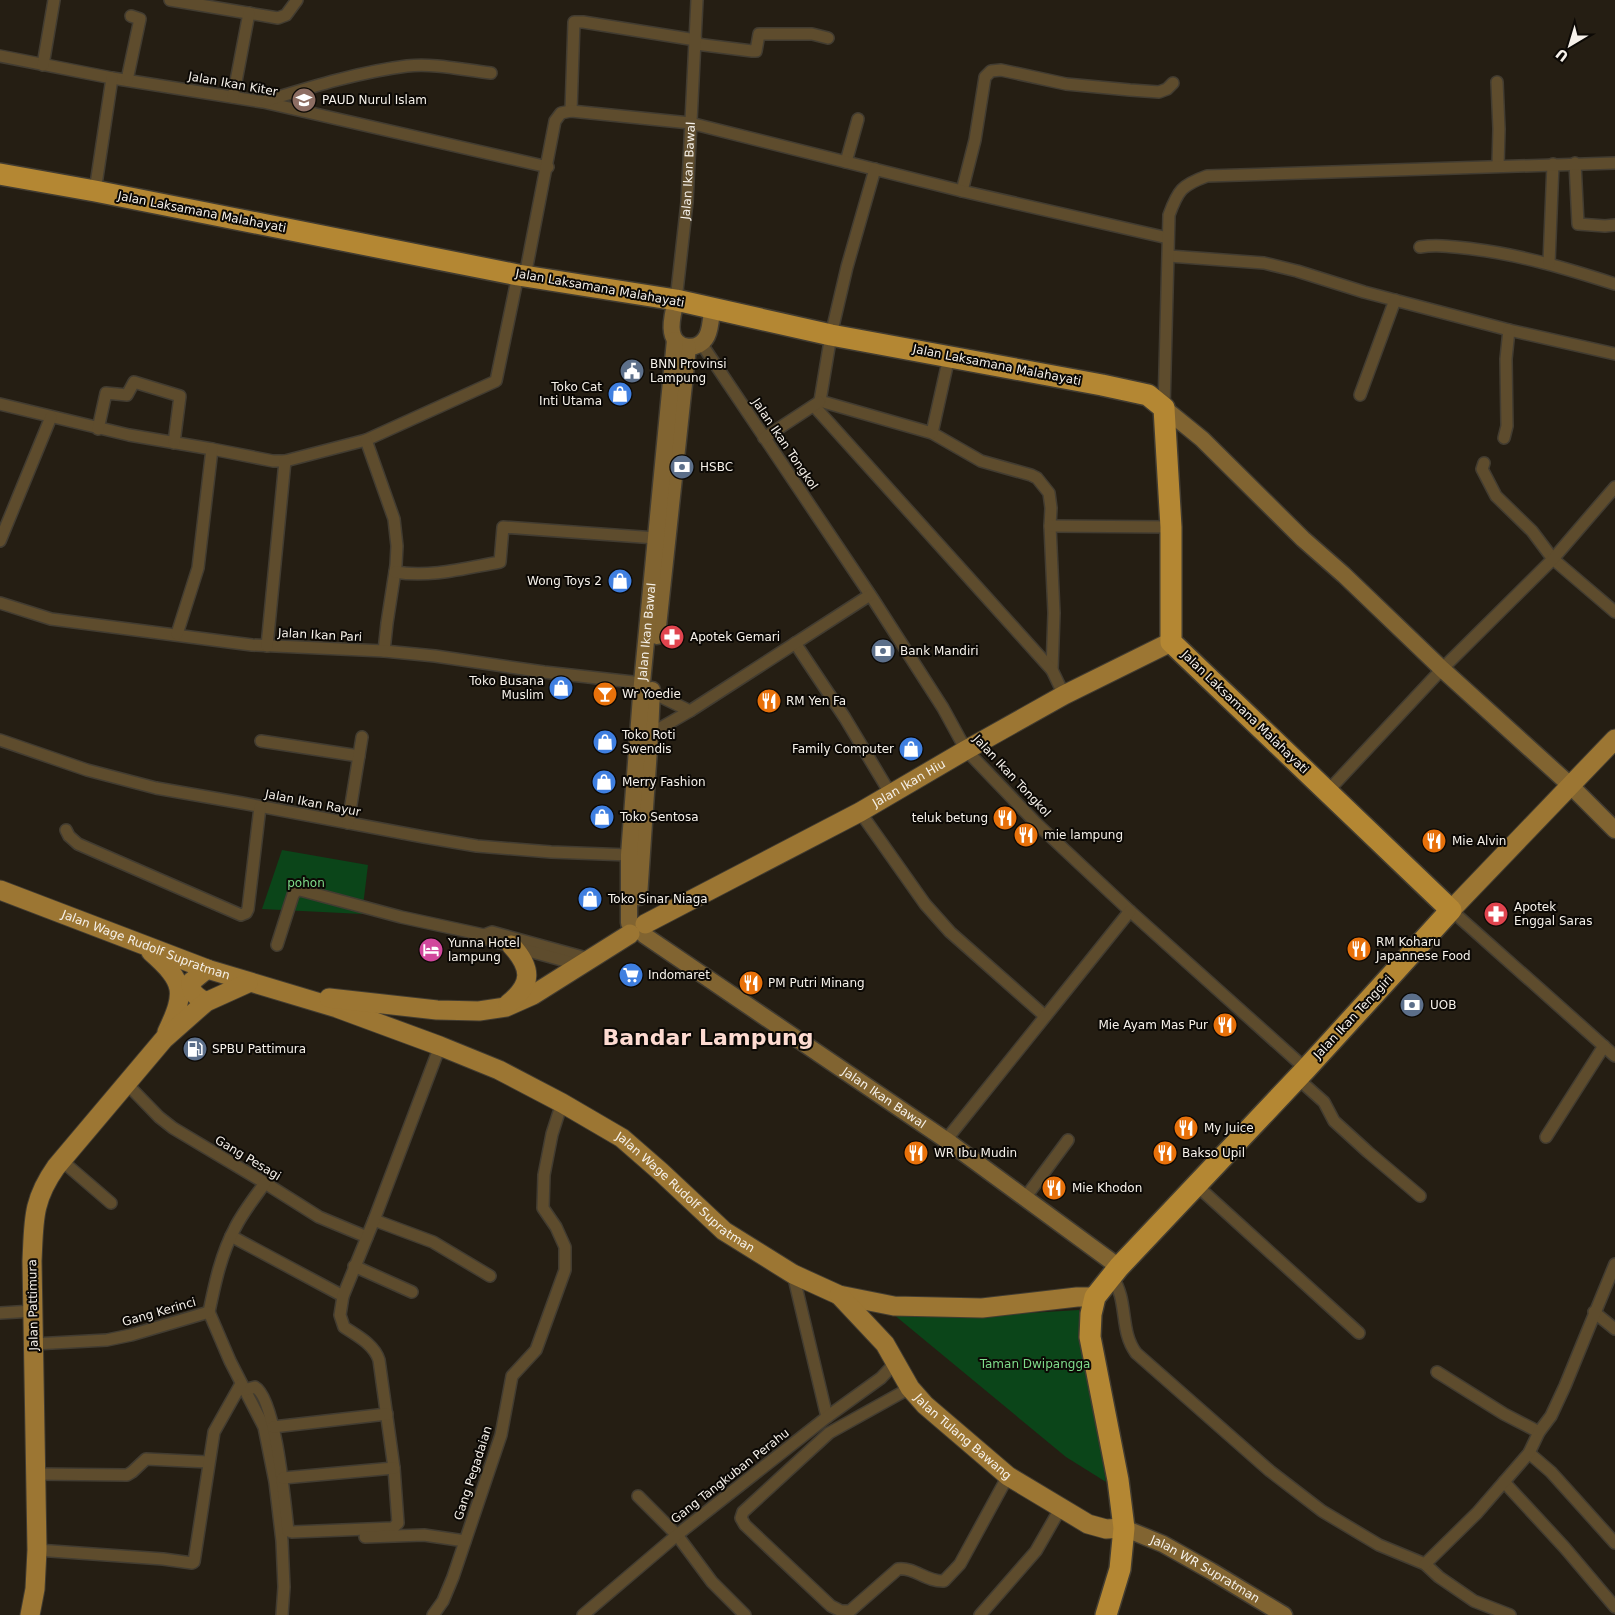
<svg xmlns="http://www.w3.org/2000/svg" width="1615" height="1615" font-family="'DejaVu Sans',sans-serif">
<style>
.green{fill:#0b4519}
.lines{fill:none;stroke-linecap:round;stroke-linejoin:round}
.street-casing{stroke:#423c31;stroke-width:14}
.secondary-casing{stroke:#423c31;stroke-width:19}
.primary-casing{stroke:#423c31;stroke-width:21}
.highway-casing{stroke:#423c31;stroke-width:24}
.street{stroke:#5e4c2d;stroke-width:11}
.secondary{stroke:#816431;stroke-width:16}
.primary{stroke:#9c7633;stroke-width:19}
.highway{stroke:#b48733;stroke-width:21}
.labels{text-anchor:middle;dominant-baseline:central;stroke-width:4;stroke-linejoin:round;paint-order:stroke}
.street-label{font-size:12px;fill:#f6f1ea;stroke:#0c0905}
.poi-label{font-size:12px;fill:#f6f1ea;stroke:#0c0905;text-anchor:start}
.park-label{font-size:12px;fill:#7fdc8b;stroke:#0c0905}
.town-label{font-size:22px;font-weight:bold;fill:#fddbd1;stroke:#0c0905}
</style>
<rect width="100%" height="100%" fill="#251e13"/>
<g class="green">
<polygon points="282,850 368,865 362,914 262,909"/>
<polygon points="887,1309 979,1316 1079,1310 1106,1482 1066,1457"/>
</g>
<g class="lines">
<defs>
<g id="street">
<polyline points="170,0 278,18 286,15 297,0"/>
<polyline points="696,44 752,51 756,51 759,34 812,34 828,38"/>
<polyline points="0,56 112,78 263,102 548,167"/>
<polyline points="43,65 54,0"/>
<polyline points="127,80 140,19 131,16"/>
<polyline points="1497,82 1499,129 1498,166"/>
<polyline points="233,97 249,13"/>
<path d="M 265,101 C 311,87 359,72 407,66 C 435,63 463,70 491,73"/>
<polyline points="571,111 574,22 583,22 696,40"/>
<polyline points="846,162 858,119"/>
<polyline points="1575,163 1578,224 1605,226 1615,225"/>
<polyline points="95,191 112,78"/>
<polyline points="962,191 975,140 985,77 991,71 1001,70 1066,84 1130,90 1159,92 1167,89 1173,83"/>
<path d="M 1420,247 C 1438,244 1455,247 1473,249 C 1522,255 1568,269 1615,284"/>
<polyline points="1169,256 1264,263 1297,271 1364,292 1509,330 1615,354"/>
<polyline points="1549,263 1553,164"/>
<polyline points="525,276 555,121 561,113 571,111 690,123 962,191 1168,238"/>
<path id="s1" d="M 676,300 L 687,202 L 697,0"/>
<polyline points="701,343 873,599 943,708 966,750 1036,823 1130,911 1306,1069"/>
<polyline points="1360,395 1395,300"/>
<polyline points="820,401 932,433 981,461 1031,475 1037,478 1049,493 1051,508 1050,526 1054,613 1052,670"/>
<polyline points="820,401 831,335 847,267 875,169"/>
<polyline points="0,404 129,435 212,449 273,461 285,461 366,440 496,381 518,275"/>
<polyline points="814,406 1052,670 1064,695"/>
<path d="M 1164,408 L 1169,215 C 1178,190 1182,185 1207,176 L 1615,163"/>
<polyline points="98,429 106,393 127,395 134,382 180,396 174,443"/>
<polyline points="932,433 949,357"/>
<polyline points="764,438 819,402"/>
<polyline points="1504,438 1507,426 1506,359 1509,330"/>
<polyline points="366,440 394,519 397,546 396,565 387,623 384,651"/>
<polyline points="1484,463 1482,469 1496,496 1532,531 1553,559 1615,612"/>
<polyline points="1050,526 1171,527"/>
<polyline points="0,541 51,417"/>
<path d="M 395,572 C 430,578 466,568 500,562 L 503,527 L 656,538"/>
<polyline points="0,603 51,619 252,645 384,651 435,656 544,672 642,683"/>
<polyline points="177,634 198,568 212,449"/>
<polyline points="795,643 845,718 890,793"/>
<polyline points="267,646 285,461"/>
<polyline points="651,692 690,711"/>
<polyline points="650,734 690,711 870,595"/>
<polyline points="0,740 87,770 156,788 242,803 424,837 477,846 551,852 629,855"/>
<polyline points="261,741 359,756"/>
<polyline points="1327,792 1442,669 1553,559 1615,487"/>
<polyline points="860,812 925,904 950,932 1045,1016"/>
<polyline points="348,823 362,737"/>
<polyline points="66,830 69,836 78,844 241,915 246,913 248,909 260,807"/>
<polyline points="1451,910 1615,1056"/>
<polyline points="484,935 492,932 590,959"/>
<polyline points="277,945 293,895 296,891 300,890 401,917 484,935 489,940 580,965"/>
<polyline points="1297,1078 1324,1102 1334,1121 1368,1152 1420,1196"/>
<polyline points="127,1084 159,1117 173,1128 265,1183 319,1217 367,1237"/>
<polyline points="1546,1137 1604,1046"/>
<polyline points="946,1140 1130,911"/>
<polyline points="61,1160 111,1203"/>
<polyline points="1195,1184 1359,1333"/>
<polyline points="1025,1198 1068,1140"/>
<polyline points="374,1220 433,1242 490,1276"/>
<polyline points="231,1236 343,1296"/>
<polyline points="354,1266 412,1292"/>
<polyline points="793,1274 827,1417"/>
<path d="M 1112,1276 C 1129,1302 1119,1330 1136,1353 L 1270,1471 L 1322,1511 L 1379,1545 L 1425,1564 L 1439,1577 L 1474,1601 L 1510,1615"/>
<polyline points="209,1312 230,1361 264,1427 275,1482 282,1541 284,1587 282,1615"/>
<path d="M 209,1312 C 215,1283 221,1254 235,1228 C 243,1212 255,1197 265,1183"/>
<polyline points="1594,1312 1615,1329"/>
<polyline points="0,1313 33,1311"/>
<polyline points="34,1344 107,1340 131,1335 209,1312"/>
<polyline points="1437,1372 1504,1414 1539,1432"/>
<path d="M 910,1388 L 829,1433 L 743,1512 L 741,1518 L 745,1525 L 831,1606 L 841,1611 L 850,1611 L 898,1569 C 915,1567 926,1582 944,1581 L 960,1564 L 1008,1476"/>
<path d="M 244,1390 L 255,1387 C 276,1399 285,1505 288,1531 L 292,1532 L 393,1528 L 398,1523 L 394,1468 L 379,1360 C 374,1344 357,1336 344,1327 L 340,1315 L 343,1296 L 374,1220 L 440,1046"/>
<polyline points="273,1427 387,1414"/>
<polyline points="1529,1453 1551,1472 1615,1543"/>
<polyline points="36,1474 127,1475 132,1472 146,1459 208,1462"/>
<polyline points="283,1478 394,1468"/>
<polyline points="1504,1482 1565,1548 1615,1607"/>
<polyline points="638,1496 677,1535 712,1582 745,1615"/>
<polyline points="365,1537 424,1535 465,1541"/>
<polyline points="37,1550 163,1559 192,1563 194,1562 214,1432 241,1384"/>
<polyline points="1425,1564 1477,1513 1529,1453 1539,1432 1551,1416 1565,1386 1615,1264"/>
<polyline points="433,1615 443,1601 453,1577 501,1435 512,1376 536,1350 565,1270 565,1247 556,1227 543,1208 544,1175 552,1134 562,1103"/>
<polyline points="583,1615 677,1535 827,1417 881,1378 896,1362"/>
<polyline points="980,1615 1036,1551 1060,1509"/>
</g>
<g id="secondary">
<path d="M 676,300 C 674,310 670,322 672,332 C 675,350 699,352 707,336 C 711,328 711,317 712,309"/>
<polyline points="1164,408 1202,439 1303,539 1344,575 1442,669 1570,785 1615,830"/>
<polyline points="657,636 688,347"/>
<polyline points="639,897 650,734 652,690"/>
<path id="s2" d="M 629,923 L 629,855 L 642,683 L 675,340"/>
<path id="s3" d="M 644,935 L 946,1140 L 1119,1267"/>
<path id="s4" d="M 1124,1528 L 1163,1544 L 1211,1571 L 1284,1615"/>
</g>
<g id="primary">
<path id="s5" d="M 0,890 L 207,969 L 337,1008 L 440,1046 L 499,1070 L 562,1103 L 622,1138 L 661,1172 L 724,1231 L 793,1274 L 839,1295 L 894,1306 L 982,1308 L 1077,1297 L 1095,1297"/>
<polyline points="1451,910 1615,739"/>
<path id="s6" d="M 645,924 L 860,812 L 966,750 L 1064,695 L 1171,642"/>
<path d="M 151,952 C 185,982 186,992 167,1032"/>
<polyline points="329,998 437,1010 479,1011 506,1007 533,995 630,934"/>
<path d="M 206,1002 C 197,997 190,993 191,982 L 207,969"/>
<path d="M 508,1004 C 533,984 532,968 511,945"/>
<path id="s7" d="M 839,1295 L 885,1344 L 910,1388 L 925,1405 L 1008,1476 L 1088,1524 L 1106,1529 L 1124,1528"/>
<path d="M 30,1615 L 35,1589 L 37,1550 L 32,1261 C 34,1221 32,1201 56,1167 L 164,1039 L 206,1002 L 248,983"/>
</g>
<polyline id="highway" points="0,174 95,191 518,275 676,300 831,335 1102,385 1148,395 1164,408 1171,527 1171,642 1451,910 1306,1069 1119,1267 1095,1297 1091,1314 1090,1337 1118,1480 1124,1528 1120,1569 1106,1615"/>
</defs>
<use href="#street" class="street-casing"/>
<use href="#secondary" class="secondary-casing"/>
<use href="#primary" class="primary-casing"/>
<use href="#highway" class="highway-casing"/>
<use href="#street" class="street"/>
<use href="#secondary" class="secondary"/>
<use href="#primary" class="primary"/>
<use href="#highway" class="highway"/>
</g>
<defs>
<symbol id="school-disc" viewBox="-11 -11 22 22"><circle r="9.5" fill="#8d6e63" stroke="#0c0905"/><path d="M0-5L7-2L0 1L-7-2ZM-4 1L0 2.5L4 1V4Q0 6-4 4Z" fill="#fff"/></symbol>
<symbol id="civic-disc" viewBox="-11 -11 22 22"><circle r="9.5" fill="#5c6f8a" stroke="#0c0905"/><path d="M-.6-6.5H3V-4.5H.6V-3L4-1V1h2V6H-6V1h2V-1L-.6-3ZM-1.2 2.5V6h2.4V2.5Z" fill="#fff"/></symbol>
<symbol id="shop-disc" viewBox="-11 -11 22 22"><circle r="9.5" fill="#3f7fe0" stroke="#0c0905"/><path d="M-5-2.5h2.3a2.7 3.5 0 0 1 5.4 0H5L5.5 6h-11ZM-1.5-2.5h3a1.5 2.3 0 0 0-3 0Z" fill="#fff"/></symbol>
<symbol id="bank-disc" viewBox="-11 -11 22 22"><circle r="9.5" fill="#5c6f8a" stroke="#0c0905"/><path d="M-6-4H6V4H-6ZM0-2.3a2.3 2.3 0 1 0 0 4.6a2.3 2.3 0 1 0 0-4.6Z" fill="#fff"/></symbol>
<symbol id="pharmacy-disc" viewBox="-11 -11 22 22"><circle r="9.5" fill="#e0444e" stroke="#0c0905"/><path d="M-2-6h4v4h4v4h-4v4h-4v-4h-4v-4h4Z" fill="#fff"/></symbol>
<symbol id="bar-disc" viewBox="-11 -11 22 22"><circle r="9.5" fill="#e8710a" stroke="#0c0905"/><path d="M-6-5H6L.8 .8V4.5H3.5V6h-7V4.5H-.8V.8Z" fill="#fff"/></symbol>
<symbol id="restaurant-disc" viewBox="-11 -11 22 22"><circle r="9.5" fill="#e8710a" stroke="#0c0905"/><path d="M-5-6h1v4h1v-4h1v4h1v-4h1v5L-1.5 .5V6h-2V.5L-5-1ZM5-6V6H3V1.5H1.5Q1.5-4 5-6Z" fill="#fff"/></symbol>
<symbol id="hotel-disc" viewBox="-11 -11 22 22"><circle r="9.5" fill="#d1479c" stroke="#0c0905"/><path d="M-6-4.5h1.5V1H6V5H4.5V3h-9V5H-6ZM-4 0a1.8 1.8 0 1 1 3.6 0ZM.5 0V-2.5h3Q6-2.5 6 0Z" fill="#fff"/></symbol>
<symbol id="supermarket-disc" viewBox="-11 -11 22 22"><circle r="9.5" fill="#3f7fe0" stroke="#0c0905"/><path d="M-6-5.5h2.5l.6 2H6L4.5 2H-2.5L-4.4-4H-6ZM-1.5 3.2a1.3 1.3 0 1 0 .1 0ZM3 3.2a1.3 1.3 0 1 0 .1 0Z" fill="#fff"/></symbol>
<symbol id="fuel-disc" viewBox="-11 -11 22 22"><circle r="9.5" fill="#5c6f8a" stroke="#0c0905"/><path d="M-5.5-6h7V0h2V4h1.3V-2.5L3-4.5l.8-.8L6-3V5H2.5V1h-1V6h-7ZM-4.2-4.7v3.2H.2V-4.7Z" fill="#fff"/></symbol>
</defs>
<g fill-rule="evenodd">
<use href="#school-disc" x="290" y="86" width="28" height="28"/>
<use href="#civic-disc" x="618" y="357" width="28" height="28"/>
<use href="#shop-disc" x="606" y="380" width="28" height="28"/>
<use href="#bank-disc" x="668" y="453" width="28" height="28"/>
<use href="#shop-disc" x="606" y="567" width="28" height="28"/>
<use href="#pharmacy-disc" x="658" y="623" width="28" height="28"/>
<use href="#bank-disc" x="869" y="637" width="28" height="28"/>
<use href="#shop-disc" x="547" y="674" width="28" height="28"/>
<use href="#bar-disc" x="591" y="680" width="28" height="28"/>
<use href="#restaurant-disc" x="755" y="687" width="28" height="28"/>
<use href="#shop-disc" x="591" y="728" width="28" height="28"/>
<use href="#shop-disc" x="897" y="735" width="28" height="28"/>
<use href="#shop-disc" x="590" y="768" width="28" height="28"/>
<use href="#shop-disc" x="588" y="803" width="28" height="28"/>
<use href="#restaurant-disc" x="991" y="804" width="28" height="28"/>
<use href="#restaurant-disc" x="1012" y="821" width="28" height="28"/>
<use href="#restaurant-disc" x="1420" y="827" width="28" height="28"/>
<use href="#shop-disc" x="576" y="885" width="28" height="28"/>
<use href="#pharmacy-disc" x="1482" y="900" width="28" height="28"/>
<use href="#restaurant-disc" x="1345" y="935" width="28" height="28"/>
<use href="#hotel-disc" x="417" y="936" width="28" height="28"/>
<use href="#supermarket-disc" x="617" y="961" width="28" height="28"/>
<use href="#restaurant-disc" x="737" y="969" width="28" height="28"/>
<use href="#bank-disc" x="1398" y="991" width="28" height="28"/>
<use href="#restaurant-disc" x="1211" y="1011" width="28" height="28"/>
<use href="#fuel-disc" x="181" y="1035" width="28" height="28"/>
<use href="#restaurant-disc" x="1172" y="1114" width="28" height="28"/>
<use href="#restaurant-disc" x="902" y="1139" width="28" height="28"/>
<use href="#restaurant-disc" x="1151" y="1139" width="28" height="28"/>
<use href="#restaurant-disc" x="1040" y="1174" width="28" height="28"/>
</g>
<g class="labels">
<g class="street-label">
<text transform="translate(233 84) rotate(10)">Jalan Ikan Kiter</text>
<text stroke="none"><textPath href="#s1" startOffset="130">Jalan Ikan Bawal</textPath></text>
<text transform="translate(202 212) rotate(11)">Jalan Laksamana Malahayati</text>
<text transform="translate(600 288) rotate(10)">Jalan Laksamana Malahayati</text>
<text transform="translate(997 365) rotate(11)">Jalan Laksamana Malahayati</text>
<text transform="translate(785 444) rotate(56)">Jalan Ikan Tongkol</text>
<text stroke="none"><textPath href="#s2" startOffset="292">Jalan Ikan Bawal</textPath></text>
<text transform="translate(320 635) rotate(3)">Jalan Ikan Pari</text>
<text transform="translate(1245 712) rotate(44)">Jalan Laksamana Malahayati</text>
<text transform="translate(1012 776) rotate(47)">Jalan Ikan Tongkol</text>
<text stroke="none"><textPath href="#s6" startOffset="299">Jalan Ikan Hiu</textPath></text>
<text transform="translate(313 803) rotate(11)">Jalan Ikan Rayur</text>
<text stroke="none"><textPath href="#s5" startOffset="156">Jalan Wage Rudolf Supratman</textPath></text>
<text transform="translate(1353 1017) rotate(-47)">Jalan Ikan Tenggiri</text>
<text stroke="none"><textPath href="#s3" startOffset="290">Jalan Ikan Bawal</textPath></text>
<text transform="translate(248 1158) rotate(31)">Gang Pesagi</text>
<text stroke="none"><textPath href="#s5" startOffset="755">Jalan Wage Rudolf Supratman</textPath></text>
<text transform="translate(33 1305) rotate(-91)">Jalan Pattimura</text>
<text transform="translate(159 1312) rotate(-16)">Gang Kerinci</text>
<text stroke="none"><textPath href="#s7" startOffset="190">Jalan Tulang Bawang</textPath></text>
<text transform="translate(473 1473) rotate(-72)">Gang Pegadaian</text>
<text transform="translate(730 1476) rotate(-38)">Gang Tangkuban Perahu</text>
<text stroke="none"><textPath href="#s4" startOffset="91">Jalan WR Supratman</textPath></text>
</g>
<g class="poi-label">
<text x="322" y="100">PAUD Nurul Islam</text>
<text x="650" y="364">BNN Provinsi<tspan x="650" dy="14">Lampung</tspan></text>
<text x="602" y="387" text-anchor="end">Toko Cat<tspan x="602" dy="14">Inti Utama</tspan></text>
<text x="700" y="467">HSBC</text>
<text x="602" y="581" text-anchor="end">Wong Toys 2</text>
<text x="690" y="637">Apotek Gemari</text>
<text x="900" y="651">Bank Mandiri</text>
<text x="544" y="681" text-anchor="end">Toko Busana<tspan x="544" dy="14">Muslim</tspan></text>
<text x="622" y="694">Wr Yoedie</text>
<text x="786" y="701">RM Yen Fa</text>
<text x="622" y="735">Toko Roti<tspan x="622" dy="14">Swendis</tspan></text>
<text x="894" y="749" text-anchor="end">Family Computer</text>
<text x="622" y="782">Merry Fashion</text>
<text x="620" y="817">Toko Sentosa</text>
<text x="988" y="818" text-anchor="end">teluk betung</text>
<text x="1044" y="835">mie lampung</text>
<text x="1452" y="841">Mie Alvin</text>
<text x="608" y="899">Toko Sinar Niaga</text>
<text x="1514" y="907">Apotek<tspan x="1514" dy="14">Enggal Saras</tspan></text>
<text x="1376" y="942">RM Koharu<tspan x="1376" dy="14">Japannese Food</tspan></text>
<text x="448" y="943">Yunna Hotel<tspan x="448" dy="14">lampung</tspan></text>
<text x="648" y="975">Indomaret</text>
<text x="768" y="983">PM Putri Minang</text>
<text x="1430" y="1005">UOB</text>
<text x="1208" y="1025" text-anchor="end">Mie Ayam Mas Pur</text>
<text x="212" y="1049">SPBU Pattimura</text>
<text x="1204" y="1128">My Juice</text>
<text x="934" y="1153">WR Ibu Mudin</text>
<text x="1182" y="1153">Bakso Upil</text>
<text x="1072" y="1188">Mie Khodon</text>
</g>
<g class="park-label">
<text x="306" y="883">pohon</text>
<text x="1035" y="1364">Taman Dwipangga</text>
</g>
<g class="town-label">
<text x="708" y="1037">Bandar Lampung</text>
</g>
</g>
<g transform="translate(1570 45) rotate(218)" stroke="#0c0905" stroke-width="4" paint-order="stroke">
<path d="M0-4L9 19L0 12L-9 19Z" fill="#f6f1ea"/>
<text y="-8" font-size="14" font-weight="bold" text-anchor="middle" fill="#f6f1ea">U</text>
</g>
</svg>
